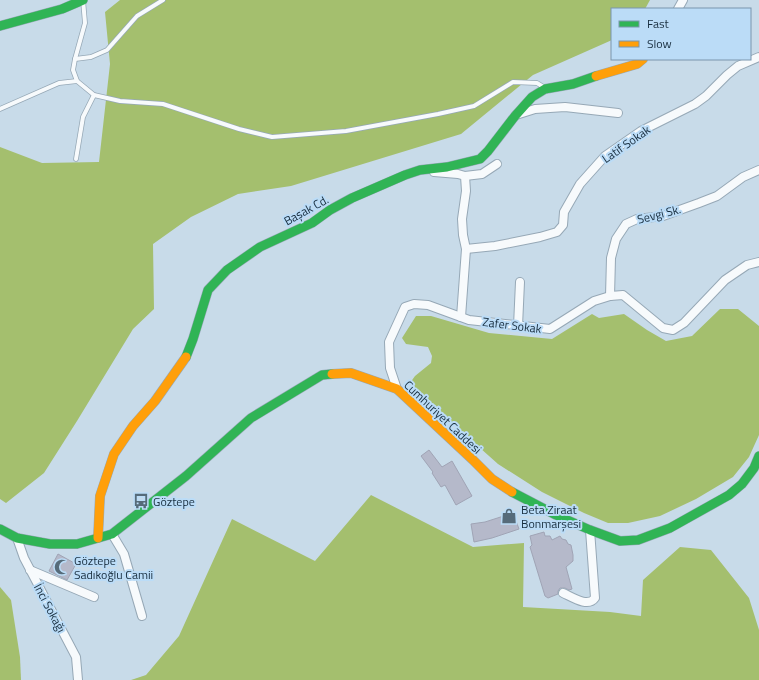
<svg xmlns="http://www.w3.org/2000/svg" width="759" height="680" font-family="'Titillium Web',sans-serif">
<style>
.forest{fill:#a4bf6e}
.building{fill:#b5b9ca;stroke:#a0a4b5}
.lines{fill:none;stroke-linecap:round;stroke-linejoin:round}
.lane-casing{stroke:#96a8b6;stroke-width:5.5}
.street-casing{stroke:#96a8b6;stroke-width:10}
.fast-casing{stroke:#96a8b6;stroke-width:10}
.slow-casing{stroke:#96a8b6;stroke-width:10}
.lane{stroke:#f7fafc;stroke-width:4}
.street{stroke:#f7fafc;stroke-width:8}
.fast{stroke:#30b455;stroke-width:9}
.slow{stroke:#ff9f0a;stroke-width:9}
.labels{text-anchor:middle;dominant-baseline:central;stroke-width:4;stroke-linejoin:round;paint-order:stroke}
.street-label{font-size:12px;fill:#182e3f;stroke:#bbdcf7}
.poi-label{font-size:12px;fill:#182e3f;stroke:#bbdcf7;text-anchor:start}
</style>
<rect width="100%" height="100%" fill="#c8dbe9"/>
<g class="forest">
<polygon points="120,0 650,0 645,9 612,9 612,40 533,75 461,134 291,186 238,194 191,217 153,244 154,309 133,329 77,421 44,473 6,503 0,499 0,147 42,163 99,162 110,64 105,12"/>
<polygon points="720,309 738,309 759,326 759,435 749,457 733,477 696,499 660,516 628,523 608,523 584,513 542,492 498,464 443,415 410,383 415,376 431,363 432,356 428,347 406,344 402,338 416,316 431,316 489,333 552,339 592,314 599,318 624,314 647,330 666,341 692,336"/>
<polygon points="371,495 473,547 524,543 523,607 610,612 641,616 643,580 680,547 711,550 749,598 759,630 759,680 131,680 146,675 179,636 232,519 315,561"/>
<polygon points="0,587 11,600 20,657 21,680 0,680"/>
</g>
<g class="building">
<polygon points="429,450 442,467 452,461 472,496 456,505 445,485 441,487 432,473 433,472 421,456"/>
<polygon points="513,513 519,529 492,538 474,542 471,524 485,522"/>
<polygon points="544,532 545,536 550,536 552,540 560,536 562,539 566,540 568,544 571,545 573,555 573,561 566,567 572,589 569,590 565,588 560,588 558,591 558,594 548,598 545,596 530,547 532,545 530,536"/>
<polygon points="58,554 76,564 67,580 49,571"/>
</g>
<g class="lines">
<defs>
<g id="lane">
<polyline points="83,0 85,23 75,59 73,70 77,81 94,95 120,101 163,104 239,129 272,137 346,131 438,114 474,106 513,82 537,83 545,88"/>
<polyline points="75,59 91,57 107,50 137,16 163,0"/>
<polyline points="0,109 59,83 77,81"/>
<polyline points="76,159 83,117 94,95"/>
</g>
<g id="street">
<polyline points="678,9 683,0"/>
<polyline points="516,115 535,109 565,107 618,113"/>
<polyline points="434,172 458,174 465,176 466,191 462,219 463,235 466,249 461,317"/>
<polyline points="465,176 482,174 497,164"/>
<polyline points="466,249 495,246 540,237 557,232 563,225 564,212 580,184 605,156 641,131 695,104 706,96 727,75 738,66 759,57"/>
<polyline points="610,296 611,258 616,239 626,224 637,219 663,216 699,203 717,196 743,177 759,170"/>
<polyline points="518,326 520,282"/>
<polyline points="397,389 390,368 389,342 405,307 414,304 428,305 469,320 550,329 594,301 610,296 623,295 663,328 673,330 684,323 725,280 747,265 759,262"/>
<polyline points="112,534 124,554 142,616"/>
<polyline points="17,538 24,558 76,657 78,680"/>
<polyline points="30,570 94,597"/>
<path d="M 563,593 C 572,597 588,608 595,598 L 590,530"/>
</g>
<g id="fast">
<polyline points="0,26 62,9 83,0"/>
<polyline points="186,357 193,339 208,290 227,270 260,247 312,223 330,210 352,198 405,175 420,170 447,167 480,159 488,151 515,116 532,97 545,89 573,84 596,76"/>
<polyline points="512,492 556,515 590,530 620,541 638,540 670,528 729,495 742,484 754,468 759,456"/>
<polyline points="0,529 17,538 50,544 77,544 112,534 186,476 251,418 322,375 332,374"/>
</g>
<g id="slow">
<polyline points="596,76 637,64 643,59"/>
<polyline points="332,374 351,373 397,389 473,460 492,479 512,492"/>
<polyline points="98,538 100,496 114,454 133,426 155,401 186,357"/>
</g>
</defs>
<use href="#lane" class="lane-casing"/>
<use href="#street" class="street-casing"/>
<use href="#fast" class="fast-casing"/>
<use href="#slow" class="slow-casing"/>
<use href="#lane" class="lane"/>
<use href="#street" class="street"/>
<use href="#fast" class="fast"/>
<use href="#slow" class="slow"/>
</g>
<defs>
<symbol id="bus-bare" viewBox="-9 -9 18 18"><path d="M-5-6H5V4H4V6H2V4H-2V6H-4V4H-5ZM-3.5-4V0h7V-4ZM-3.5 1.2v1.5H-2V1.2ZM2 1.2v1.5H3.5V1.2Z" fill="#566b7a" stroke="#bbdcf7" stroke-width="2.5" paint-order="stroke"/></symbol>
<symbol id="shop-bare" viewBox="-9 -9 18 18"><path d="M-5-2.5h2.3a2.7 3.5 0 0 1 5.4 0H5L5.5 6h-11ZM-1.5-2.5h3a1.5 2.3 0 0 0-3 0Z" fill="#566b7a" stroke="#bbdcf7" stroke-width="2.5" paint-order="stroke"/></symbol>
<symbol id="mosque-bare" viewBox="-9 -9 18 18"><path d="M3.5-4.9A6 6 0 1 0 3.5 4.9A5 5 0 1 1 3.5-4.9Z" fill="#566b7a" stroke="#bbdcf7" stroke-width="2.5" paint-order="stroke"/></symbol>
</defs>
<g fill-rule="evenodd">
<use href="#bus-bare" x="130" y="490" width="22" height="22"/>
<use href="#shop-bare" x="498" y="505" width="22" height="22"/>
<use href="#mosque-bare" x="51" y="556" width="22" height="22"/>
</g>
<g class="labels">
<g class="street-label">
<text transform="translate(626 144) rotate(-35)">Latif Sokak</text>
<text transform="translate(306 210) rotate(-29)">Başak Cd.</text>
<text transform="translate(659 214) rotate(-14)">Sevgi Sk.</text>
<text transform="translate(512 325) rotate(7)">Zafer Sokak</text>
<text transform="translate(443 417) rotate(43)">Cumhuriyet Caddesi</text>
<text transform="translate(50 608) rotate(62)">İnci Sokağı</text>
</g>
<g class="poi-label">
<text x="153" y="501">Göztepe</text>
<text x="521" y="509">Beta Ziraat<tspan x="521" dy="14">Bonmarşesi</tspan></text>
<text x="74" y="560">Göztepe<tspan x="74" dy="14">Sadıkoğlu Camii</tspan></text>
</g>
</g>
<rect x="611" y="8" width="140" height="52" fill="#bbdcf7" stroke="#7a96ad"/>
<rect x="619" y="21" width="20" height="6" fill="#30b455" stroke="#7a96ad"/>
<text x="647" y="28" font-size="12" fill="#182e3f">Fast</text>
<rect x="619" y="41" width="20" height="6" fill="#ff9f0a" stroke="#7a96ad"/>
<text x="647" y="48" font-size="12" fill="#182e3f">Slow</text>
</svg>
